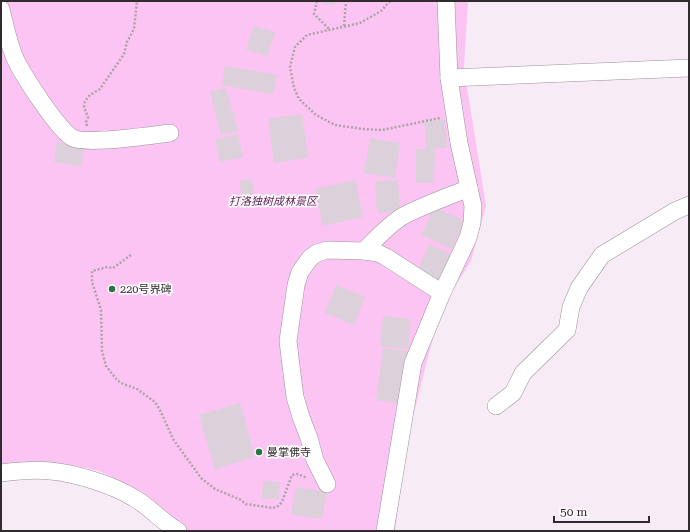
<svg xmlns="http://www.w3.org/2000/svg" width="690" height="532" font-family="'Roboto Serif','Noto Sans SC',serif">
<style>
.green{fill:#fcc4f2}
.building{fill:#dcd0da}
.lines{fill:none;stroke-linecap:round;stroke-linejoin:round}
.minor-casing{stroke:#9c919a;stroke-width:18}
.path{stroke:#aba2aa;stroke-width:2.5;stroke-dasharray:2 2;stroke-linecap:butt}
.minor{stroke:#fff;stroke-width:17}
.poi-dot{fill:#287544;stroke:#fefbfd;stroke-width:1.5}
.labels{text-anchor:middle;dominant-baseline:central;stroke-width:3.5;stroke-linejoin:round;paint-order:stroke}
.park-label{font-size:11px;font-style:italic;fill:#5d1b56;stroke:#fefbfd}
.poi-label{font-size:11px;fill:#302b2f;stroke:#fefbfd;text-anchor:start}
</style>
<rect width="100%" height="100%" fill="#f7ebf5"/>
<polygon class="green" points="1,1 468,1 464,68 486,206 471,261 440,310 408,436 395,531 170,531 127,485 99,471 76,466 1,473"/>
<g class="building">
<polygon points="316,1 335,1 334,6"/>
<polygon points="254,26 275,32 267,56 246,50"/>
<polygon points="225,66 277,75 273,94 222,85"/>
<polygon points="226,88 238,131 221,135 210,92"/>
<polygon points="302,114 308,158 274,163 268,119"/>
<polygon points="445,120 447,148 431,149 435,149 434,183 416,183 416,149 426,149 424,121"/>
<polygon points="238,134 243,157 220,162 215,139"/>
<polygon points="370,138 400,143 395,178 364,173"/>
<polygon points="57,142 84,146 81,166 54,162"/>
<polygon points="252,179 254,193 242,196 239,181"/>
<polygon points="355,180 363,217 323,226 315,189"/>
<polygon points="398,180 400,212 377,213 375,181"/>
<polygon points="434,207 465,221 452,249 421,235"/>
<polygon points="429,244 451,254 439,282 417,272"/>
<polygon points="336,285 365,297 354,325 325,313"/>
<polygon points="383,316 411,319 408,349 380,346"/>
<polygon points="383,348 408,351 400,404 376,400"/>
<polygon points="240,403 255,457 215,469 199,415"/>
<polygon points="263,481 280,482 279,499 262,499"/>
<polygon points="296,487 327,492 322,519 291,514"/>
</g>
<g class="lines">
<defs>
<g id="minor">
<path d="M 1,9 C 5,25 8,41 14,56 C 20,71 60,133 73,138 C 87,145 152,135 170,133"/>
<polyline points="449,78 689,68"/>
<path d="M 364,251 C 376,239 388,225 403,216 C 424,205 447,197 469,188"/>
<polyline points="496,406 513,393 523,373 567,330 571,307 579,288 602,255 675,211 689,205"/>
<path d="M 1,473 C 17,471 34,469 50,471 C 75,473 113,485 134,498 C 150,507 162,522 178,531"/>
<polyline points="327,484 315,460 309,438 301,417 295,397 292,374 288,341 296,285 300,272 310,258 317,253 327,250 364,251 378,253 386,257 442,293"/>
<polyline points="385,531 413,363 442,293 468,238 472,223 473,206 459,143 449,78 446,1"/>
</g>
</defs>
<use href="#minor" class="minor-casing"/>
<g class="path">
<polyline points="317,1 314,14 329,29"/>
<polyline points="390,1 381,11 360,23 307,35 295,47 290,67 294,88 299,99 316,115 335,125 363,129 382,130 440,118"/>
<polyline points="344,26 346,1"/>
<polyline points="87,126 86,122 88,117 84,107 85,101 90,95 100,89 124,54 127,42 134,29 137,1"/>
<polyline points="131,255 113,268 107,267 92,271 92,282 101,310 102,351 106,366 117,380 121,383 137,389 155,402 161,412 173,439 201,478 215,489 241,500 246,504 273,508 278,506 282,502 292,475 297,474 307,478"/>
</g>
<use href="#minor" class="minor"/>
</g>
<g class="poi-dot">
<circle cx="112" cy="289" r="4"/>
<circle cx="259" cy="452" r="4"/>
</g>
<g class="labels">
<g class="park-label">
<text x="273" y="201">打洛独树成林景区</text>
</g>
<g class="poi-label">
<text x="120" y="289">220号界碑</text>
<text x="267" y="452">曼掌佛寺</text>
</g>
</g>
<rect width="690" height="532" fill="none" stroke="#302b2f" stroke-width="4"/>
<path d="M554 516v6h95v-6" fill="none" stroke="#302b2f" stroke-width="2"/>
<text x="560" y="516" font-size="12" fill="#302b2f" stroke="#fefbfd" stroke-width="3" paint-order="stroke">50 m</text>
</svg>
